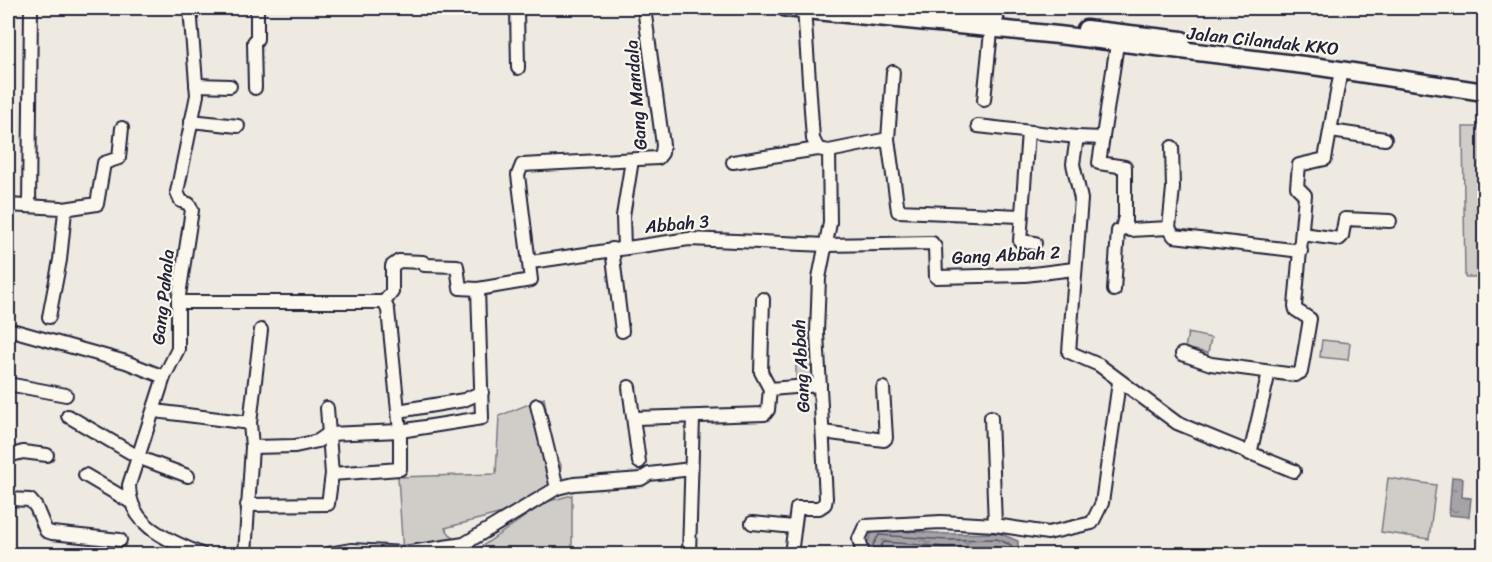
<svg xmlns="http://www.w3.org/2000/svg" width="1492" height="562" font-family="Sriracha,sans-serif">
<style>
.grass{fill:#d0cdc9;stroke:#797882;stroke-width:1.5}
.water{fill:url(#water-ripples);stroke:#716f7c;stroke-width:1.5}
.lines{fill:none;stroke-linecap:round;stroke-linejoin:round}
.shore{stroke:#575666;stroke-width:1.5}
.street-casing{stroke:#22223b;stroke-width:16}
.secondary-casing{stroke:#22223b;stroke-width:21}
.street{stroke:#fbf7ec;stroke-width:12}
.secondary{stroke:#fbf7ec;stroke-width:16}
.labels{text-anchor:middle;dominant-baseline:central;stroke-width:4.5;stroke-linejoin:round;paint-order:stroke}
.street-label{font-size:18px;fill:#22223b;stroke:#fbf7ec}
</style>
<defs>
<pattern id="water-ripples" width="26" height="14" patternUnits="userSpaceOnUse" patternTransform="scale(1.5)"><rect width="26" height="14" fill="#a6a3a7"/><path d="M2 4q2-2 4 0t4 0M15 11q2-2 4 0t4 0" fill="none" stroke="#878489"/></pattern>
</defs>
<rect width="100%" height="100%" fill="#eeeae2"/>
<filter id="ink" filterUnits="userSpaceOnUse"><feTurbulence type="fractalNoise" baseFrequency=".0167" numOctaves="2"/><feDisplacementMap in="SourceGraphic" scale="12" xChannelSelector="R" yChannelSelector="G"/><feConvolveMatrix kernelMatrix="1 2 1 2 8 2 1 2 1" color-interpolation-filters="sRGB"/></filter>
<g filter="url(#ink)">
<g class="grass">
<polygon points="1463,127 1484,127 1484,277 1465,277"/>
<polygon points="1188,333 1211,338 1208,353 1185,348"/>
<polygon points="1322,340 1350,343 1348,360 1320,357"/>
<polygon points="796,366 818,366 818,387 796,388"/>
<polygon points="544,398 553,447 561,465 559,481 502,513 445,528 463,551 478,549 546,502 572,495 572,554 403,554 398,477 496,474 499,416"/>
<polygon points="1388,478 1436,485 1429,539 1381,532"/>
</g>
<g class="water">
<polygon points="1452,477 1463,478 1462,497 1471,498 1469,517 1449,515"/>
<polygon points="874,528 947,534 999,533 1018,541 1018,554 869,554 866,546"/>
</g>
<g class="lines">
<g class="shore">
<polyline points="874,554 873,545 879,535 947,540 997,539 1011,545 1013,554"/>
<polyline points="882,554 881,546 884,542 946,547 996,547 1004,550 1005,554"/>
</g>
<defs>
<g id="street">
<path d="M 190,8 L 197,95 L 177,192 L 181,201 L 189,204 L 192,210 L 178,302 L 178,349 L 164,377 L 129,485 C 129,527 169,540 201,554"/>
<polyline points="517,8 518,68"/>
<polyline points="1117,44 1099,163 1125,167 1125,226 1130,230 1169,228"/>
<polyline points="196,85 230,86"/>
<polyline points="255,88 254,42 257,39 257,8"/>
<polyline points="984,100 992,22"/>
<polyline points="191,121 238,126"/>
<polyline points="978,126 1077,137"/>
<polyline points="1331,131 1385,139"/>
<polyline points="1028,132 1020,241 1035,243"/>
<polyline points="1103,138 1077,137 1073,164 1081,199 1069,352 1099,365 1177,423 1294,471"/>
<polyline points="888,139 898,211 1021,216"/>
<polyline points="1172,147 1173,188 1169,228 1174,236 1301,251"/>
<polyline points="829,151 888,139 893,72"/>
<polyline points="733,162 818,149"/>
<polyline points="8,205 61,208 65,211 60,260 49,317"/>
<polyline points="29,206 31,8"/>
<polyline points="64,209 97,204 104,163 119,158 122,128"/>
<polyline points="1302,234 1339,239 1342,236 1345,219 1390,221"/>
<polyline points="624,248 623,216 632,160"/>
<polyline points="612,249 622,331"/>
<polyline points="531,262 689,239 827,245 932,243 935,247 936,277 1025,275 1074,269"/>
<polyline points="424,265 457,266 460,288 478,289 531,280 518,175 522,165 658,158 662,153 663,145 644,8"/>
<polyline points="1114,290 1118,231 1122,229 1124,220"/>
<polyline points="763,299 761,372 770,389"/>
<polyline points="178,302 384,302"/>
<polyline points="384,302 392,292 392,266 399,261 423,262"/>
<polyline points="8,329 126,362 164,377"/>
<polyline points="1182,354 1211,364 1295,375 1301,372 1310,319 1296,310 1295,306 1305,195 1297,187 1299,165 1325,159 1341,70"/>
<polyline points="8,384 66,395"/>
<polyline points="629,387 639,462"/>
<polyline points="537,405 557,488"/>
<polyline points="155,411 250,423 252,447 245,554"/>
<polyline points="398,411 464,400 482,392"/>
<polyline points="68,416 140,458 188,476"/>
<polyline points="991,417 995,525"/>
<polyline points="635,418 765,414 768,410 770,389 820,385"/>
<polyline points="250,423 261,330"/>
<polyline points="823,432 884,440 886,438 883,388"/>
<polyline points="252,447 295,446 318,441 328,434 400,431 482,418 478,289"/>
<polyline points="1250,454 1269,372"/>
<polyline points="8,456 23,452 47,455"/>
<polyline points="332,474 400,469 400,431 388,310 384,302"/>
<polyline points="85,475 129,501"/>
<polyline points="8,499 30,500 36,507 46,531 52,533 120,540"/>
<polyline points="247,505 328,504 332,474 327,408"/>
<polyline points="752,523 794,527"/>
<polyline points="329,554 352,550 404,553 464,544 557,488 574,484 641,479 649,474 691,469"/>
<polyline points="689,554 693,417"/>
<polyline points="791,554 797,508 819,508 825,504 826,498 817,333 819,278 830,223 829,151 818,149 813,139 804,8"/>
<polyline points="863,554 859,539 865,526 941,522 995,525 1048,533 1092,523 1102,503 1119,382"/>
</g>
<g id="secondary">
<polyline points="786,8 1058,35 1320,67 1484,92"/>
<polyline points="906,8 995,18"/>
<polyline points="1086,29 1182,40"/>
</g>
</defs>
<use href="#street" class="street-casing"/>
<use href="#secondary" class="secondary-casing"/>
<use href="#street" class="street"/>
<use href="#secondary" class="secondary"/>
</g>
</g>
<g class="labels">
<g class="street-label">
<text transform="translate(1263 41) rotate(6)">Jalan Cilandak KKO</text>
<text transform="translate(636 95) rotate(-95)">Gang Mandala</text>
<text transform="translate(677 224) rotate(-5)">Abbah 3</text>
<text transform="translate(1006 255) rotate(-3)">Gang Abbah 2</text>
<text transform="translate(163 297) rotate(-84)">Gang Pahala</text>
<text transform="translate(801 366) rotate(-93)">Gang Abbah</text>
</g>
</g>
<rect width="1492" height="562" fill="none" stroke="#fbf7ec" stroke-width="30"/>
<rect x="15" y="15" width="1462" height="532" fill="none" stroke="#22223b" stroke-width="2" filter="url(#ink)"/>
</svg>
